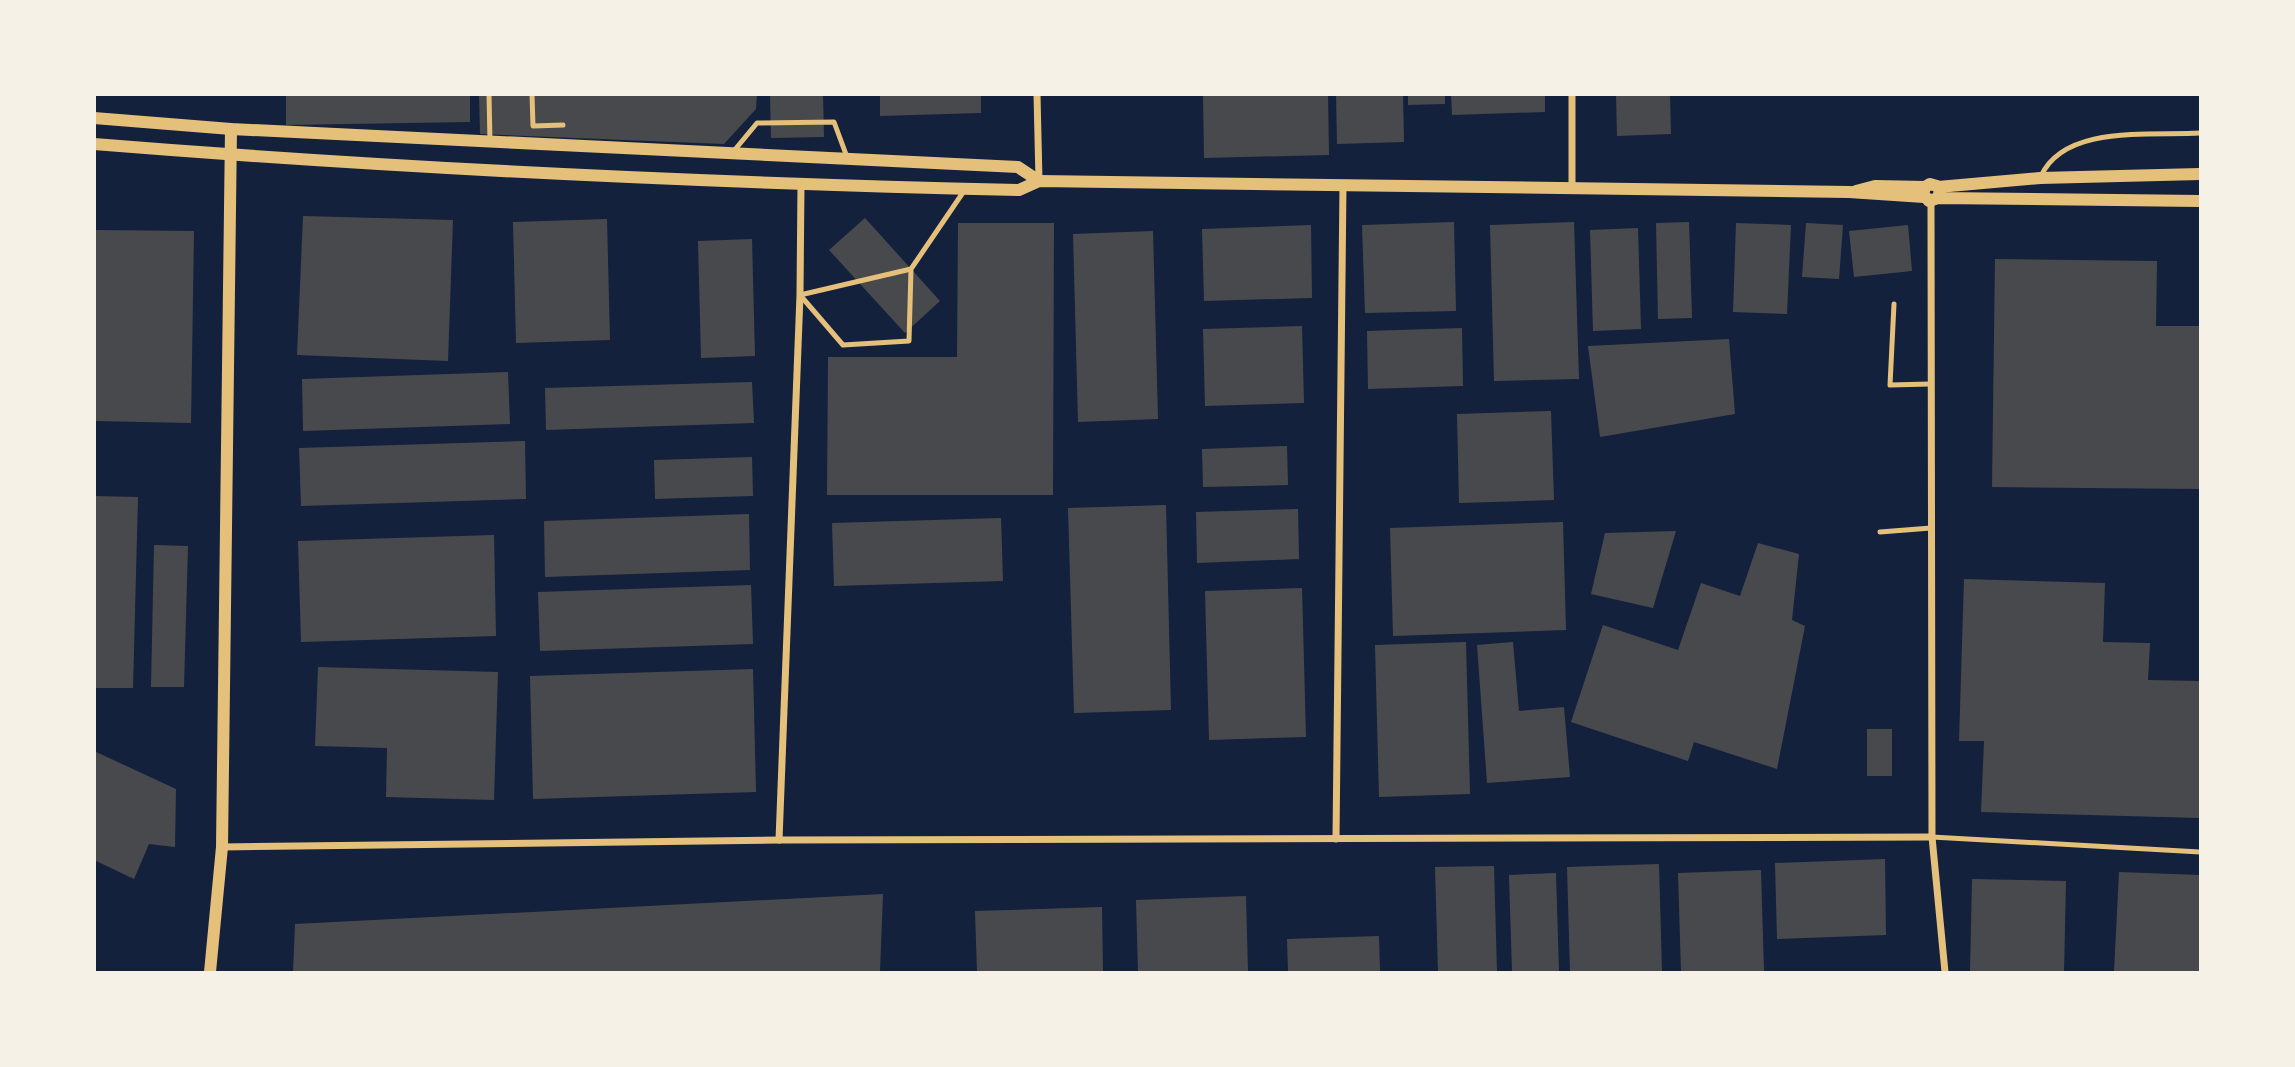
<svg xmlns="http://www.w3.org/2000/svg" width="2295" height="1067" font-family="Quicksand,sans-serif">
<style>
.building{fill:#48494c}
.lines{fill:none;stroke-linecap:round;stroke-linejoin:round}
.service{stroke:#e5c07b;stroke-width:5}
.minor{stroke:#e5c07b;stroke-width:7}
.tertiary{stroke:#e5c07b;stroke-width:12}
</style>
<rect width="100%" height="100%" fill="#14213d"/>
<g class="building">
<polygon points="286,94 470,94 470,122 286,125"/>
<polygon points="479,94 757,94 756,109 724,144 480,134"/>
<polygon points="770,94 823,94 824,137 771,138"/>
<polygon points="880,94 981,94 981,113 880,116"/>
<polygon points="1203,94 1328,94 1329,155 1204,158"/>
<polygon points="1336,94 1403,94 1404,142 1337,144"/>
<polygon points="1408,94 1445,94 1445,104 1408,105"/>
<polygon points="1451,94 1545,94 1545,112 1452,115"/>
<polygon points="1616,94 1670,94 1671,134 1617,136"/>
<polygon points="303,216 453,220 448,361 297,355"/>
<polygon points="865,218 940,301 905,333 829,250"/>
<polygon points="607,219 610,340 516,343 513,222"/>
<polygon points="1454,222 1456,311 1365,313 1362,225"/>
<polygon points="1574,222 1579,379 1494,381 1490,225"/>
<polygon points="1689,222 1692,318 1658,319 1656,223"/>
<polygon points="958,223 1054,223 1053,495 827,495 828,357 957,357"/>
<polygon points="1736,223 1791,225 1787,314 1733,312"/>
<polygon points="1806,223 1843,225 1839,279 1802,277"/>
<polygon points="1311,225 1312,298 1204,301 1202,229"/>
<polygon points="1908,225 1912,271 1854,277 1849,231"/>
<polygon points="1638,228 1641,329 1593,331 1590,230"/>
<polygon points="94,230 194,231 191,423 94,421"/>
<polygon points="1153,231 1158,419 1078,422 1073,234"/>
<polygon points="752,239 755,356 701,358 698,241"/>
<polygon points="1995,259 2157,261 2156,326 2200,326 2200,489 1992,487"/>
<polygon points="1302,326 1304,403 1205,406 1203,329"/>
<polygon points="1462,328 1463,386 1368,389 1367,331"/>
<polygon points="1729,339 1735,414 1600,437 1588,346"/>
<polygon points="508,372 510,424 303,431 302,379"/>
<polygon points="752,382 754,423 546,430 545,388"/>
<polygon points="1551,411 1554,500 1459,503 1457,414"/>
<polygon points="525,441 526,499 301,506 299,448"/>
<polygon points="1287,446 1288,485 1203,487 1202,449"/>
<polygon points="752,457 753,496 655,499 654,460"/>
<polygon points="94,496 138,497 133,688 94,688"/>
<polygon points="1166,505 1171,710 1074,713 1068,508"/>
<polygon points="1298,509 1299,559 1197,563 1196,512"/>
<polygon points="749,514 750,570 545,577 544,521"/>
<polygon points="1001,518 1003,581 834,586 832,523"/>
<polygon points="1563,522 1566,630 1393,636 1390,528"/>
<polygon points="1676,531 1653,608 1591,594 1605,533"/>
<polygon points="494,535 496,636 301,642 298,541"/>
<polygon points="1758,543 1799,554 1792,620 1805,626 1777,769 1694,742 1688,761 1571,722 1603,625 1678,650 1701,583 1740,596"/>
<polygon points="154,545 188,546 184,687 151,687"/>
<polygon points="1964,579 2105,583 2103,642 2150,643 2148,680 2200,681 2200,818 1981,812 1984,741 1959,741"/>
<polygon points="751,585 753,644 540,651 538,592"/>
<polygon points="1302,588 1306,737 1209,740 1205,591"/>
<polygon points="1466,642 1470,794 1379,797 1375,645"/>
<polygon points="1513,642 1519,711 1564,707 1570,777 1487,783 1477,645"/>
<polygon points="318,667 498,672 494,800 386,797 387,748 315,746"/>
<polygon points="753,669 756,792 533,799 530,676"/>
<rect x="1867" y="729" width="25" height="47"/>
<polygon points="94,751 176,789 175,847 149,844 134,879 94,860"/>
<polygon points="1885,859 1886,935 1777,939 1775,863"/>
<polygon points="1659,864 1662,972 1570,972 1567,867"/>
<polygon points="1494,866 1497,972 1438,972 1435,867"/>
<polygon points="1761,870 1764,972 1681,972 1678,873"/>
<polygon points="2119,872 2200,875 2200,972 2114,972"/>
<polygon points="1556,873 1559,972 1512,972 1509,875"/>
<polygon points="1972,879 2066,881 2064,972 1970,972"/>
<polygon points="883,894 880,972 293,972 295,924"/>
<polygon points="1246,896 1248,972 1138,972 1136,900"/>
<polygon points="1102,907 1103,972 977,972 975,911"/>
<polygon points="1379,936 1380,972 1288,972 1287,939"/>
</g>
<g class="lines">
<g class="service">
<polyline points="489,94 490,142"/>
<polyline points="532,94 533,126 563,125"/>
<polyline points="733,152 757,123 834,122 847,157"/>
<path d="M 2041,176 C 2065,124 2151,136 2200,133"/>
<polyline points="911,269 909,341 843,345 800,295 911,269 964,191"/>
<polyline points="1894,304 1890,385 1930,384"/>
<polyline points="1880,532 1931,528"/>
<polyline points="1932,837 2200,852"/>
</g>
<g class="minor">
<polyline points="1037,94 1039,181"/>
<polyline points="1572,94 1572,189"/>
<polyline points="1931,201 1932,837 1945,972"/>
<polyline points="1336,839 1343,185"/>
<polyline points="779,840 800,295 801,184"/>
<polyline points="222,847 779,840 1932,837"/>
</g>
<g class="tertiary">
<polyline points="94,118 231,129 1018,167 1039,181"/>
<path d="M 94,144 C 402,169 711,183 1019,190 L 1039,181 L 1849,192 L 1924,197"/>
<polyline points="1938,187 2040,178 2200,174"/>
<polyline points="1856,191 1875,186 1925,187"/>
<polyline points="1938,198 1940,191 1937,186 1930,184 1925,187 1923,194 1929,201 1938,198 2200,201"/>
<polyline points="210,972 222,847 231,129"/>
</g>
</g>
<rect width="2295" height="1067" fill="none" stroke="#f6f1e7" stroke-width="192"/>
</svg>
